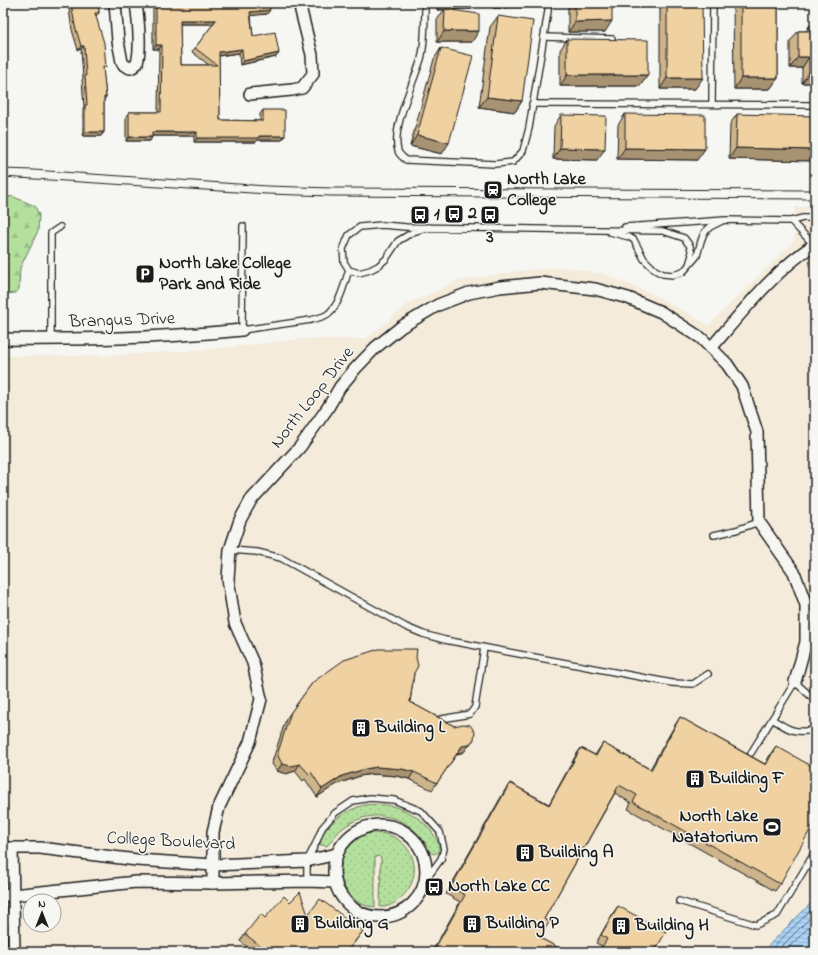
<svg xmlns="http://www.w3.org/2000/svg" width="818" height="955" font-family="'Indie Flower',sans-serif">
<style>
.built{fill:#f4ebda;fill-rule:evenodd}
.grass{fill:url(#grass-dots);stroke:#687e5d}
.forest{fill:url(#forest-firs);stroke:#687e5d}
.water{fill:url(#water-rules);stroke:#728a9f}
.lines{fill:none;stroke-linecap:round;stroke-linejoin:round}
.shore{stroke:#566674;stroke-width:1}
.service-casing{stroke:#1c1c1c;stroke-width:8}
.minor-casing{stroke:#1c1c1c;stroke-width:14}
.service{stroke:#f6f6f2;stroke-width:5.5}
.minor{stroke:#f6f6f2;stroke-width:11}
.tram{stroke:#1c1c1c;stroke-width:1}
.wall{fill:#ceb48b;stroke:#1c1c1c;fill-rule:evenodd}
.shaded-wall{fill:#a79271;stroke:#1c1c1c}
.building{fill:#efd1a2;stroke:#1c1c1c;fill-rule:evenodd}
.labels{text-anchor:middle;dominant-baseline:central;stroke-width:3;stroke-linejoin:round;paint-order:stroke}
.poi-label{font-size:18px;font-weight:bold;fill:#1c1c1c;stroke:#f6f6f2;text-anchor:start}
.street-label{font-size:18px;fill:#1c1c1c;stroke:#f6f6f2}
</style>
<defs>
<pattern id="grass-dots" width="8" height="8" patternUnits="userSpaceOnUse"><rect width="8" height="8" fill="#b4e09e"/><path d="M2 2h.1M6 6h.1" fill="none" stroke="#9ac088" stroke-width="1.8" stroke-linecap="round"/></pattern>
<pattern id="forest-firs" width="22" height="20" patternUnits="userSpaceOnUse"><rect width="22" height="20" fill="#b4e09e"/><path d="M5 1l3.5 6h-7zM16 11l3.5 6h-7z" fill="#9ac088"/></pattern>
<pattern id="water-rules" width="6" height="5" patternUnits="userSpaceOnUse"><rect width="6" height="5" fill="#acd4f7"/><path d="M0 2.5h6" fill="none" stroke="#93b5d3"/></pattern>
</defs>
<rect width="100%" height="100%" fill="#f6f6f2"/>
<filter id="ink" filterUnits="userSpaceOnUse"><feTurbulence type="fractalNoise" baseFrequency=".025" numOctaves="2"/><feDisplacementMap in="SourceGraphic" scale="8" xChannelSelector="R" yChannelSelector="G"/><feConvolveMatrix kernelMatrix="1 2 1 2 8 2 1 2 1" color-interpolation-filters="sRGB"/></filter>
<g filter="url(#ink)">
<path class="built" d="M 795,207 L 815,207 L 815,952 L 3,952 L 3,356 L 102,356 L 215,349 L 301,339 L 366,339 L 408,304 L 457,281 L 519,271 L 564,267 L 603,274 L 653,294 L 709,325 L 795,240 ZM 30,901 L 54,901 L 54,925 L 30,925 Z"/>
<g class="grass">
<path d="M 364,805 C 391,801 419,812 434,835 C 436,839 440,844 439,849 C 438,854 434,855 430,852 C 428,850 427,847 425,844 C 422,839 418,834 414,830 C 394,812 365,811 343,828 C 336,833 333,840 327,846 L 321,845 L 319,840 L 320,837 C 331,820 345,811 364,805 Z"/>
<path d="M 370,833 C 378,833 387,833 394,837 C 420,851 421,884 397,901 C 392,905 388,907 380,907 L 381,858 L 379,856 L 375,857 L 375,907 C 345,906 330,869 349,846 C 354,840 362,836 370,833 Z"/>
</g>
<polygon class="forest" points="3,196 14,197 35,206 39,215 38,231 20,268 19,289 16,293 3,294"/>
<polygon class="water" points="815,899 815,952 761,952 765,949"/>
<g class="lines">
<g class="shore">
<polyline points="768,952 815,906"/>
<polyline points="776,952 815,913"/>
<polyline points="784,952 815,921"/>
</g>
<defs>
<g id="service">
<path d="M 425,3 C 425,17 425,45 421,59 C 414,82 391,128 398,151 C 399,155 403,157 406,160 L 495,164 L 513,162 L 523,151 L 529,128 L 548,11 L 548,3"/>
<polyline points="544,37 612,39"/>
<polyline points="532,104 815,105"/>
<polyline points="712,104 713,3"/>
<polyline points="791,221 814,245"/>
<path d="M 243,226 L 242,330 L 311,320 C 317,318 325,317 329,313 C 341,302 344,284 349,270"/>
<polyline points="429,227 413,232 398,241 386,259 378,266 370,270 359,273 349,270 344,262 343,249 349,235 360,227 382,225 406,227 663,231 684,238 690,246 692,255 689,265"/>
<polyline points="625,227 726,220 791,221 803,218 815,218"/>
<polyline points="610,232 629,237 634,240 644,259 655,270 663,274 673,275 683,272 697,256 701,241 704,233 710,227 722,221"/>
<polyline points="51,340 51,233 60,227"/>
<polyline points="714,535 736,530 759,522"/>
<polyline points="230,550 257,552 281,558 406,627 423,634 445,640 672,683 693,684 708,674"/>
<path d="M 772,719 C 788,729 794,734 813,730 L 815,726"/>
<polyline points="436,720 470,714 475,707 484,648"/>
<polyline points="751,753 795,682 815,700"/>
<polyline points="307,881 307,861 316,843 322,828 335,813 353,801 370,798 394,800 421,811 440,832 444,849 441,859 424,882"/>
<polyline points="679,901 756,925 777,915 815,852"/>
<polyline points="3,912 12,925"/>
</g>
<g id="minor">
<path d="M 115,3 L 118,41 L 122,62 L 124,65 L 130,68 C 133,67 135,66 137,63 C 141,49 138,18 136,3"/>
<polyline points="250,94 292,90 302,88 313,74 312,55 299,3"/>
<path d="M 3,339 C 83,340 163,338 242,330"/>
<path d="M 711,348 C 743,311 774,271 815,244"/>
<circle cx="380" cy="871" r="46"/>
<polyline points="3,848 40,848 137,860 213,865 307,861 337,854"/>
<polyline points="12,848 14,952"/>
<polyline points="213,883 213,832 219,807 250,742 261,699 253,663 235,623 228,579 230,550 240,520 251,500 300,447 327,409 340,387 355,369 375,348 401,327 438,305 469,293 500,287 540,283 595,289 628,298 661,312 701,338 727,364 742,386 757,432 759,522 794,572 806,605 806,642 795,682"/>
<polyline points="3,895 13,895 136,882 213,883 307,881 335,882"/>
</g>
</defs>
<use href="#service" class="service-casing"/>
<use href="#minor" class="minor-casing"/>
<use href="#service" class="service"/>
<use href="#minor" class="minor"/>
<g class="tram">
<polyline points="3,169 33,170 267,186 333,188 815,190"/>
<polyline points="3,177 267,194 332,196 815,199"/>
</g>
</g>
<g class="wall">
<polygon points="68,3 98,3 99,13 96,16 103,70 106,97 104,100 104,132 101,136 83,136 83,109 84,107 82,80 83,79 81,49 78,50 72,30"/>
<path d="M 153,3 L 269,3 L 267,14 L 251,15 L 253,36 L 279,53 L 276,57 L 240,65 L 239,53 L 219,56 L 220,120 L 260,121 L 260,114 L 263,110 L 285,136 L 282,140 L 258,140 L 256,142 L 194,142 L 194,136 L 152,136 L 150,141 L 126,141 L 126,116 L 129,112 L 158,112 L 159,49 L 153,49 ZM 180,24 L 213,24 L 192,52 L 209,65 L 181,65 Z"/>
<polygon points="437,3 476,3 472,9 450,10 472,42 437,42 437,20 444,10 437,10"/>
<polygon points="494,3 530,3 527,7 493,8"/>
<polygon points="568,3 612,3 605,32 568,32"/>
<polygon points="660,3 702,3 695,89 660,89"/>
<polygon points="733,3 778,3 778,78 770,89 734,89"/>
<polygon points="498,16 522,101 515,112 479,107 490,27"/>
<polygon points="809,26 815,83 802,83 802,68 790,68 790,42 798,31 806,31"/>
<polygon points="567,39 648,75 640,86 560,86 560,50"/>
<polygon points="441,48 442,154 410,146 434,59"/>
<polygon points="625,114 697,160 617,159 618,125"/>
<polygon points="737,114 815,161 729,159 730,124"/>
<polygon points="561,115 597,160 553,159 554,126"/>
<polygon points="414,673 410,702 454,726 474,739 464,752 457,754 432,790 409,779 397,776 372,774 360,776 337,784 317,797 305,779 303,781 295,771 286,774 277,771 272,764 273,759 286,719 313,682"/>
<polygon points="680,717 765,764 771,753 776,746 780,884 775,891 628,809 631,803 615,793 544,919 540,938 566,952 432,952 460,902 446,894 505,790 510,783 549,804 576,755 581,748 595,755 603,743 650,769 675,725"/>
<polygon points="618,906 654,952 598,952 602,946 596,943 613,913"/>
<polygon points="308,915 363,931 348,951 352,952 253,952 240,941 245,934 265,918"/>
</g>
<g class="shaded-wall">
<polygon points="442,3 476,3 472,9 437,10"/>
<polygon points="496,3 530,3 527,7 493,8"/>
<polygon points="270,10 267,14 248,16 250,12"/>
<polygon points="180,20 216,20 213,24 177,24"/>
<polygon points="612,21 605,32 568,32 575,22"/>
<polygon points="444,31 479,31 472,42 437,42"/>
<polygon points="156,45 162,45 159,49 153,49"/>
<polygon points="81,46 84,46 81,49 78,50"/>
<polygon points="242,49 239,53 217,56 219,52"/>
<polygon points="279,53 276,57 240,65 243,61"/>
<polygon points="798,57 809,57 802,68 790,68"/>
<polygon points="809,72 815,72 815,83 802,83"/>
<polygon points="567,75 648,75 640,86 560,86"/>
<polygon points="667,78 703,78 695,89 660,89"/>
<polygon points="741,78 778,78 770,89 734,89"/>
<polygon points="487,97 522,101 515,112 479,107"/>
<polygon points="85,132 104,132 101,136 83,136"/>
<polygon points="152,132 197,132 194,136 150,136"/>
<polygon points="417,135 449,143 442,154 410,146"/>
<polygon points="259,136 285,136 282,140 258,140 256,142 194,142 197,138"/>
<polygon points="129,137 152,137 150,141 126,141"/>
<polygon points="560,148 605,149 597,160 553,159"/>
<polygon points="625,148 705,149 697,160 617,159"/>
<polygon points="736,148 815,150 815,161 729,159"/>
<polygon points="474,739 464,752 457,754 462,746"/>
<polygon points="282,764 300,764 295,771 286,774 277,771"/>
<polygon points="377,767 402,769 414,772 409,779 397,776 372,774 360,776 337,784 317,797 322,789 342,776 365,769"/>
</g>
<g class="building">
<polygon points="71,3 98,3 99,13 95,13 104,43 106,67 103,67 106,97 104,97 104,132 85,132 85,105 87,105 85,76 86,76 84,46 81,46 75,26"/>
<path d="M 156,3 L 269,3 L 270,10 L 250,12 L 253,36 L 275,32 L 279,53 L 243,61 L 242,49 L 219,52 L 220,120 L 263,121 L 263,110 L 285,110 L 285,136 L 259,136 L 259,138 L 197,138 L 197,132 L 152,132 L 152,137 L 129,137 L 129,112 L 161,112 L 162,45 L 156,45 ZM 180,20 L 216,20 L 195,48 L 217,65 L 181,65 Z"/>
<polygon points="575,3 612,3 612,21 575,22"/>
<polygon points="667,3 702,3 703,78 667,78"/>
<rect x="741" y="3" width="37" height="75"/>
<polygon points="445,9 479,14 479,31 444,31"/>
<polygon points="498,16 533,21 522,101 487,97"/>
<polygon points="809,26 815,26 815,72 809,72 809,57 798,57 798,31 809,31"/>
<polygon points="567,39 648,40 648,75 567,75"/>
<polygon points="441,48 473,56 449,143 417,135"/>
<polygon points="625,114 705,115 705,149 625,148"/>
<polygon points="737,114 815,116 815,150 736,148"/>
<polygon points="561,115 606,116 605,149 560,148"/>
<polygon points="379,649 417,649 416,657 418,666 414,673 410,702 454,726 463,724 470,725 475,732 474,739 469,745 462,746 437,783 414,772 402,769 377,767 365,769 342,776 322,789 311,772 309,774 300,764 291,766 282,764 278,756 278,752 291,712 313,682 344,660"/>
<polygon points="680,717 766,765 776,746 815,768 815,821 780,884 633,802 637,795 619,785 544,919 549,922 540,938 566,952 433,952 465,895 451,887 510,783 549,805 581,748 596,756 603,743 651,770"/>
<polygon points="300,892 308,915 320,899 363,931 348,950 352,952 283,952 277,947 272,952 268,952 245,934 261,914 265,918 284,896 290,902"/>
<polygon points="618,906 666,932 654,952 599,952 607,939 601,935"/>
</g>
</g>
<defs>
<symbol id="station-square" viewBox="-11 -11 22 22"><rect x="-9" y="-9" width="18" height="18" rx="4" fill="#1c1c1c" stroke="#f6f6f2"/><path d="M-3-6H3Q5-6 5-4V2Q5 4 3 4L4.5 6H3L1.5 4h-3L-3 6H-4.5L-3 4Q-5 4-5 2V-4Q-5-6-3-6ZM-3.5-4v3h7v-3ZM-3.5 1v1.5H-2V1ZM2 1v1.5H3.5V1Z" fill="#fff"/></symbol>
<symbol id="bus-square" viewBox="-11 -11 22 22"><rect x="-9" y="-9" width="18" height="18" rx="4" fill="#1c1c1c" stroke="#f6f6f2"/><path d="M-5-6H5V4H4V6H2V4H-2V6H-4V4H-5ZM-3.5-4V0h7V-4ZM-3.5 1.2v1.5H-2V1.2ZM2 1.2v1.5H3.5V1.2Z" fill="#fff"/></symbol>
<symbol id="parking-square" viewBox="-11 -11 22 22"><rect x="-9" y="-9" width="18" height="18" rx="4" fill="#1c1c1c" stroke="#f6f6f2"/><path d="M-3.5-5.5H1a3.5 3.5 0 0 1 0 7H-1V5.5H-3.5ZM-1-3.4V-.6H.8a1.4 1.4 0 0 0 0-2.8Z" fill="#fff"/></symbol>
<symbol id="building-square" viewBox="-11 -11 22 22"><rect x="-9" y="-9" width="18" height="18" rx="4" fill="#1c1c1c" stroke="#f6f6f2"/><path d="M-4-6H4V6H1V3H-1V6H-4ZM-2.5-4.3h1.7v1.8h-1.7ZM.8-4.3h1.7v1.8H.8ZM-2.5-1h1.7V.8h-1.7ZM.8-1h1.7V.8H.8Z" fill="#fff"/></symbol>
<symbol id="stadium-square" viewBox="-11 -11 22 22"><rect x="-9" y="-9" width="18" height="18" rx="4" fill="#1c1c1c" stroke="#f6f6f2"/><path d="M0-5a6.5 5 0 1 0 0 10a6.5 5 0 1 0 0-10ZM-3.5-1.8h7v3.6h-7Z" fill="#fff"/></symbol>
</defs>
<g fill-rule="evenodd">
<use href="#station-square" x="482" y="179" width="22" height="22"/>
<use href="#bus-square" x="443" y="203" width="22" height="22"/>
<use href="#bus-square" x="409" y="204" width="22" height="22"/>
<use href="#bus-square" x="479" y="204" width="22" height="22"/>
<use href="#parking-square" x="134" y="263" width="22" height="22"/>
<use href="#building-square" x="350" y="717" width="22" height="22"/>
<use href="#building-square" x="684" y="768" width="22" height="22"/>
<use href="#stadium-square" x="761" y="816" width="22" height="22"/>
<use href="#building-square" x="514" y="842" width="22" height="22"/>
<use href="#bus-square" x="423" y="876" width="22" height="22"/>
<use href="#building-square" x="289" y="913" width="22" height="22"/>
<use href="#building-square" x="461" y="913" width="22" height="22"/>
<use href="#building-square" x="610" y="915" width="22" height="22"/>
</g>
<g class="labels">
<g class="poi-label">
<text x="507" y="180">North Lake<tspan x="507" dy="21">College</tspan></text>
<text x="468" y="214">2</text>
<text x="434" y="215">1</text>
<text x="490" y="238" text-anchor="middle">3</text>
<text x="159" y="264">North Lake College<tspan x="159" dy="21">Park and Ride</tspan></text>
<text x="375" y="728">Building L</text>
<text x="709" y="779">Building F</text>
<text x="758" y="817" text-anchor="end">North Lake<tspan x="758" dy="21">Natatorium</tspan></text>
<text x="539" y="853">Building A</text>
<text x="448" y="887">North Lake CC</text>
<text x="314" y="924">Building G</text>
<text x="486" y="924">Building P</text>
<text x="635" y="926">Building H</text>
</g>
<g class="street-label">
<text transform="translate(122 321) rotate(-2)">Brangus Drive</text>
<text transform="translate(313 398) rotate(-52)">North Loop Drive</text>
<text transform="translate(171 842) rotate(3)">College Boulevard</text>
</g>
</g>
<rect width="818" height="955" fill="none" stroke="#f6f6f2" stroke-width="16"/>
<rect x="8" y="8" width="802" height="939" fill="none" stroke="#1c1c1c" stroke-width="1.5" filter="url(#ink)"/>
<g transform="translate(42 913)"><circle r="19" fill="#f6f6f2" stroke="#9f9f9c"/>
<path d="M0-3L7 15L0 10L-7 15Z" fill="#1c1c1c"/>
<text y="-6" font-size="11" font-weight="bold" text-anchor="middle" fill="#1c1c1c">N</text>
</g>
</svg>
